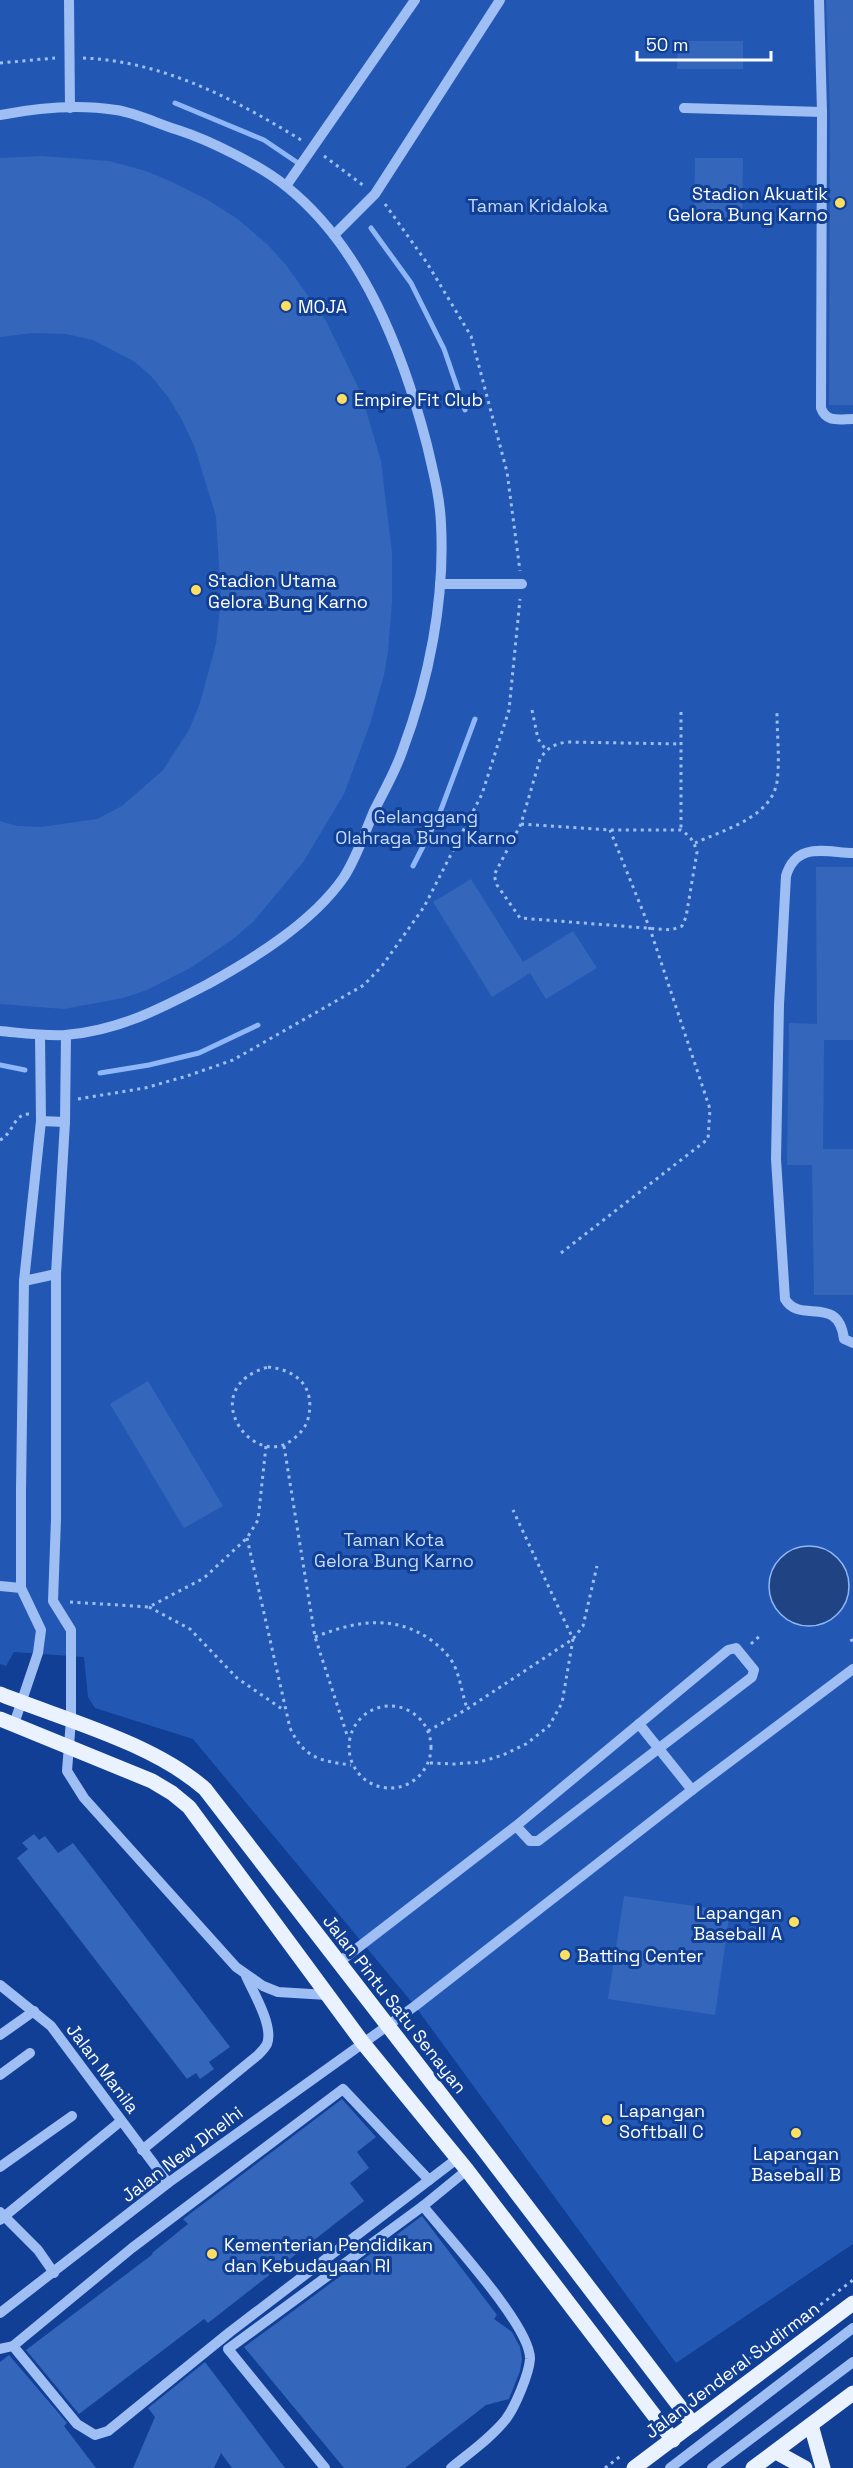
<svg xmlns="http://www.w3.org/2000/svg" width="853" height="2468" font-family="'Space Grotesk',sans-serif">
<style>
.green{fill:#2258b4}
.water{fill:#204383;stroke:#8fb7f7;stroke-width:1.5}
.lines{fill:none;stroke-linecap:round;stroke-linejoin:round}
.stream{stroke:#8fb7f7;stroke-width:5}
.building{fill:#3466bc}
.path{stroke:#9ebef4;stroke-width:3;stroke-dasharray:3 4.5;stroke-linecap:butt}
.minor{stroke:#9ebef4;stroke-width:10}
.major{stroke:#eaf1ff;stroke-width:15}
.poi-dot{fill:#ffde60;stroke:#103f95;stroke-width:2}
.labels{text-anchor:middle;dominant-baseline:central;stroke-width:6;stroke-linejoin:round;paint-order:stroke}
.poi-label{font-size:18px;fill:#fff;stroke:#103f95;text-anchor:start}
.park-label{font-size:18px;fill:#c6dbfe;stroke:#103f95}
.street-label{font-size:18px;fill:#fff;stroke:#103f95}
</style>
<rect width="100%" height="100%" fill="#103f95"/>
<polygon class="green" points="0,0 853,0 853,2244 676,2363 415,2006 193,1739 95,1708 88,1697 84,1657 14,1652 6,1666 0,1664"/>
<circle class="water" cx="809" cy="1586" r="40"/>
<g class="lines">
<g class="stream">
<polyline points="175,103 264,140 298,163"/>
<polyline points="371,228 411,283 444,349 465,410"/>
<polyline points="413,866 439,815 475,719"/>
<polyline points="0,1065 25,1070"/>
<polyline points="100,1073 149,1065 199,1053 258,1025"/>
</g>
</g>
<g class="building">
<polygon points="826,0 853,0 853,405 829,405 830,112"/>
<polygon points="678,41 743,41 743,69 677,69"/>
<polygon points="42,156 109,161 146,171 170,181 208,200 239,220 268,245 286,265 326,321 361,393 381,461 392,553 392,602 388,651 384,675 370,724 344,794 304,861 253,922 233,939 192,967 147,990 123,998 64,1009 0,1004 0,821 17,826 41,827 97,819 122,806 163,770 189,730 200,703 216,644 221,598 216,516 206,484 195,448 182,420 168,397 151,376 135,362 93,340 66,334 33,333 0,337 0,158"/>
<polygon points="695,158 743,158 742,222 694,222"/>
<polygon points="816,867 853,867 853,1040 824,1040 823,1149 853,1149 853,1295 814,1295 812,1165 787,1165 789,1023 817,1024"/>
<polygon points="471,879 523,962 573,931 597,968 546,999 530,973 492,997 433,902"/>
<polygon points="148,1381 223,1506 184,1528 110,1404"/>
<polygon points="34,1834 39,1840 45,1836 58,1853 73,1843 230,2047 209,2062 214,2069 200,2079 196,2073 187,2079 17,1858 28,1849 22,1843"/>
<polygon points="624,1896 730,1911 715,2015 608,1999"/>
<polygon points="342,2099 376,2137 357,2152 369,2168 350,2183 364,2201 208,2323 204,2319 79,2414 26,2350 153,2254 152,2253 188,2224 183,2219"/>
<polygon points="422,2216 497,2315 494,2319 512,2332 520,2347 522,2359 520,2371 509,2399 486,2405 405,2468 344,2468 244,2347"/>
<polygon points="9,2355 67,2423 64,2426 96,2468 0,2468 0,2362"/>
<polygon points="205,2362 285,2468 232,2468 221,2453 214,2468 133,2468 155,2417 148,2408"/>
</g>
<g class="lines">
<g class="path">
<path d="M 83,58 C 162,61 235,99 301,140"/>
<polyline points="0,63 55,58"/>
<polyline points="324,156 364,186"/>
<polyline points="385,204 427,263 471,336 507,472 520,571"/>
<polyline points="532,710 538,739 546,750"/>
<polyline points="681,712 681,830"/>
<path d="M 521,824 L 610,830 L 681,830 C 690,836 694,841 697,852 L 686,917 L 682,926 L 671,930 L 520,918 L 497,885 L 494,875 L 521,824 L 540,759 C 547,748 554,744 567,742 L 681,744"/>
<path d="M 695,843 C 723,830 771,818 777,782 C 780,760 777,735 777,712"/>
<polyline points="78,1099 145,1088 187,1076 233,1060 364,985 382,966 424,907 482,794 509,710 520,599"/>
<path d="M 0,1140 C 14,1133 13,1114 29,1114"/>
<polyline points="561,1253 708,1139 710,1109 650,929 610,830"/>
<path d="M 268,1367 C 297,1370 316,1387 308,1419 C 306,1427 299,1435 292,1440 C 252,1471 194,1388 268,1367 Z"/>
<polyline points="284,1446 315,1637 348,1738"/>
<path d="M 247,1538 L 290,1728 C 304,1758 320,1761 351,1765"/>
<polyline points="70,1602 149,1607 204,1578 247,1538 258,1520 266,1446"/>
<polyline points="149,1607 190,1629 237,1678 285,1711"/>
<path d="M 315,1637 C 355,1621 394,1614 431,1640 C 440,1647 447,1653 453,1663 C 460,1676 462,1694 467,1708"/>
<polyline points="851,1639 853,1643"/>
<polyline points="751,1644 762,1634"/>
<circle cx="390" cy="1747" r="41"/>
<polyline points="428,1731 467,1709 573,1639 583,1626 597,1566"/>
<polyline points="430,1763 455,1764 480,1762 503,1755 526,1744 549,1726 562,1703 573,1639 513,1510"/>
<polyline points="695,2400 853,2280"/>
<polyline points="605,2468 622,2455"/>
</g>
<g class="minor">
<polyline points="69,0 70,108"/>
<path d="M 819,0 L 822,112 L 821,408 C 826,423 840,419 853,419"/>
<polyline points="684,108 822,112"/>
<path d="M 0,115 C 36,108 79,104 116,110 C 137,113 158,124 178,130 C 209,140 262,166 287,187 C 364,249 403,353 427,445 C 433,471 440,497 441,524 C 445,600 429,680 402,752 C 395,772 384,791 374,811 C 365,832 357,857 344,877 C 313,922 255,958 208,984 C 162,1008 118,1031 65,1035 C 43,1036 22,1033 0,1031"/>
<polyline points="286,186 415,0"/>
<polyline points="334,235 375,194 500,0"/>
<polyline points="440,584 522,584"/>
<path d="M 853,853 C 824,852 796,842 786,876 L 779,1005 L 776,1159 L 785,1299 C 800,1325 838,1293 844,1339 L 853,1343"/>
<polyline points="66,1035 65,1122 56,1274 56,1519 53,1601 71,1630 71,1720 67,1771 84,1798 236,1967 263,1986 278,1992 327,1995"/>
<polyline points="41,1121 65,1122"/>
<polyline points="24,1281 56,1274"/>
<polyline points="0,1586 21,1588"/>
<polyline points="14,1724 38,1653 41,1630 21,1588 21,1489 24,1281 41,1121 40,1035"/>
<polyline points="639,1724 692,1790"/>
<polyline points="338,1963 516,1826 728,1650 736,1648 754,1670 752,1677 538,1841 530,1841 516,1826"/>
<polyline points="0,1985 51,2026 168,2183"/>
<polyline points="0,2035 34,2011"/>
<polyline points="0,2075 30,2053"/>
<path d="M 142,2150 L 258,2055 C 261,2052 265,2048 267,2044 C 274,2026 253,1992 246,1976"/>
<polyline points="0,2167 72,2116"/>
<path d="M 423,2206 C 446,2235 531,2326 530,2359 C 529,2374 515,2407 506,2419 C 491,2438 469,2453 451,2468"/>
<polyline points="0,2212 38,2250 54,2273"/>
<polyline points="0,2220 121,2121"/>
<polyline points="0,2313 168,2183 415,2006 692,1790 853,1669"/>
<polyline points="13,2346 132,2248 343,2089 429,2180"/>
<polyline points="0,2349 13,2346 77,2424 95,2435 108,2431 230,2332 458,2158"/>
<polyline points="325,2468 228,2349 423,2206 467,2170"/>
<polyline points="670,2468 853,2328"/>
<polyline points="712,2468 853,2362"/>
</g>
<g class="major">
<path d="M 0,1694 C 65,1720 153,1743 205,1789 L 487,2154 L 693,2424"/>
<polyline points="0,1719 152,1781 172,1793 189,1807 363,2043 467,2170 673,2440"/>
<polyline points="811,2425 823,2468"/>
<polyline points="776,2452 805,2468"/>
<polyline points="634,2468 853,2303"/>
<polyline points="753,2468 853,2393"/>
</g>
</g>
<g class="poi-dot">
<circle cx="840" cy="203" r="6"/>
<circle cx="286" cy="306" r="6"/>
<circle cx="342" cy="399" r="6"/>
<circle cx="196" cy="590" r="6"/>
<circle cx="794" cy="1922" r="6"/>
<circle cx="565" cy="1955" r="6"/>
<circle cx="607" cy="2120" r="6"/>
<circle cx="796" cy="2133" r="6"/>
<circle cx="212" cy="2254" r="6"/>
</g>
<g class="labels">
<g class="poi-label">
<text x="828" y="193" text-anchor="end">Stadion Akuatik<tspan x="828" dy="21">Gelora Bung Karno</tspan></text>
<text x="298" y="306">MOJA</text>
<text x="354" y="399">Empire Fit Club</text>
<text x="208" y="580">Stadion Utama<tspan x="208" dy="21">Gelora Bung Karno</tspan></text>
<text x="782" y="1912" text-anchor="end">Lapangan<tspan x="782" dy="21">Baseball A</tspan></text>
<text x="577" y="1955">Batting Center</text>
<text x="619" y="2110">Lapangan<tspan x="619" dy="21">Softball C</tspan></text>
<text x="796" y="2153" text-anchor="middle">Lapangan<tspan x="796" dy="21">Baseball B</tspan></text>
<text x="224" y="2244">Kementerian Pendidikan<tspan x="224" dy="21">dan Kebudayaan RI</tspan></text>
</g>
<g class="park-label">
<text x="538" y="205">Taman Kridaloka</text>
<text x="426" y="816">Gelanggang<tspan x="426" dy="21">Olahraga Bung Karno</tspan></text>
<text x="394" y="1539">Taman Kota<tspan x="394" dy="21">Gelora Bung Karno</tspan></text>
</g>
<g class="street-label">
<text transform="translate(395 2004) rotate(52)">Jalan Pintu Satu Senayan</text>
<text transform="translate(103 2068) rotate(53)">Jalan Manila</text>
<text transform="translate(182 2154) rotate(-37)">Jalan New Dhelhi</text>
<text transform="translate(732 2370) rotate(-37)">Jalan Jenderal Sudirman</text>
</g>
</g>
<path d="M637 51v9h134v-9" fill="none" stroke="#ffffff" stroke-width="3"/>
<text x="646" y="51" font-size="18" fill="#ffffff" stroke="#103f95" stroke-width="4.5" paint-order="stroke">50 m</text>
</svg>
